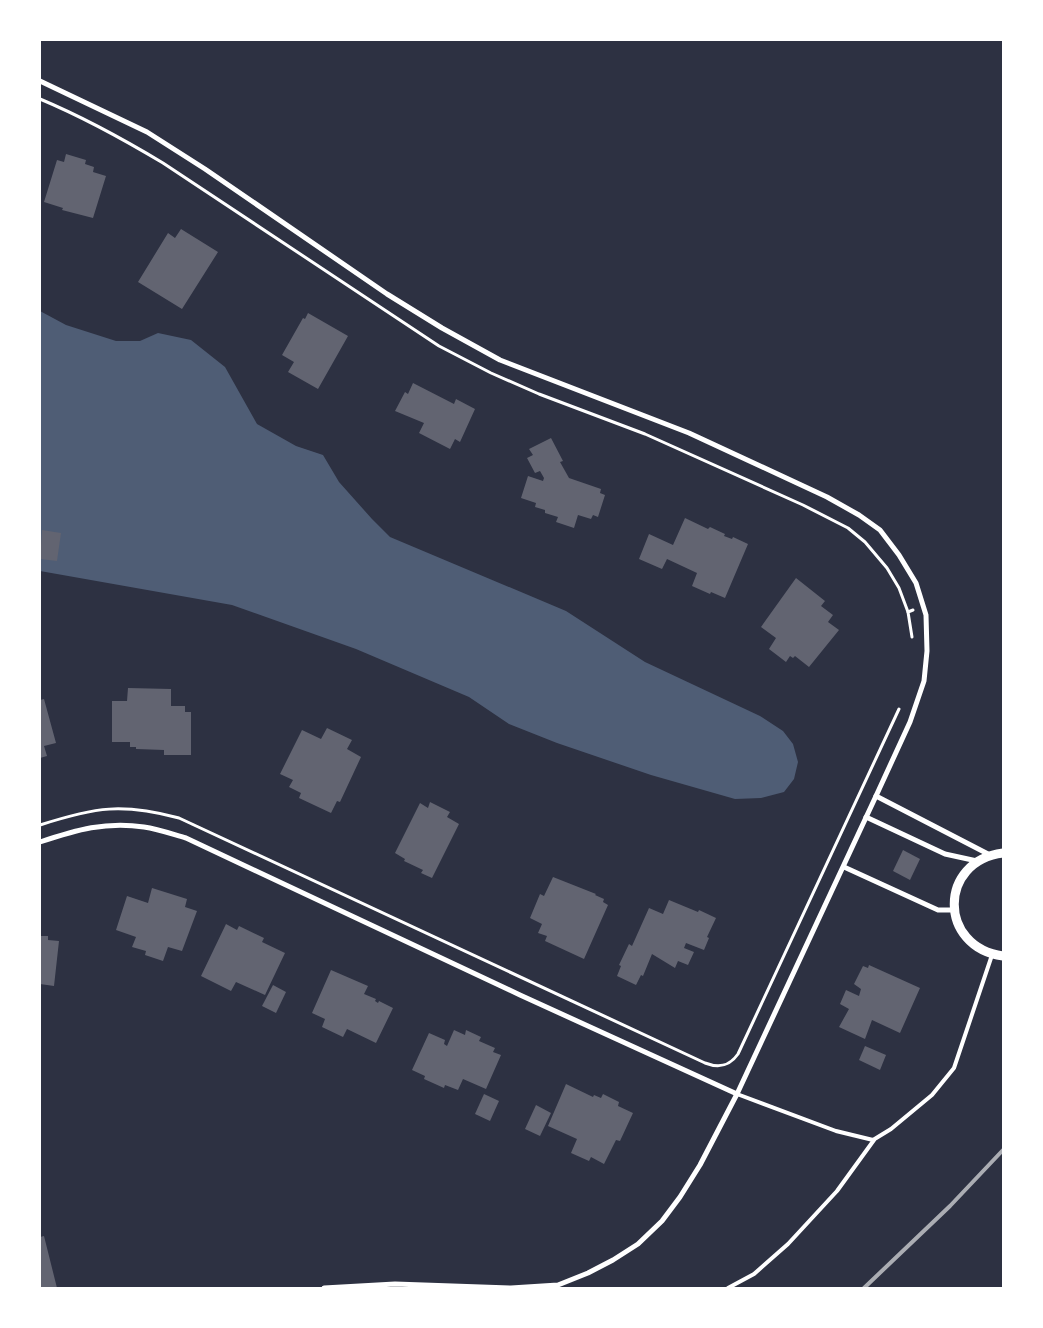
<svg xmlns="http://www.w3.org/2000/svg" width="1043" height="1328" font-family="'DejaVu Sans',sans-serif">
<style>
.water{fill:#4f5d75}
.building{fill:#626471}
.lines{fill:none;stroke-linecap:round;stroke-linejoin:round}
.path{stroke:#fff;stroke-width:3}
.service{stroke:#fff;stroke-width:4}
.minor{stroke:#fff;stroke-width:5}
.tertiary{stroke:#fff;stroke-width:9}
.rail{stroke:#abadb3;stroke-width:4}
</style>
<rect width="100%" height="100%" fill="#2d3142"/>
<polygon class="water" points="40,311 66,325 116,341 140,341 158,333 191,340 225,367 257,424 296,446 323,455 339,482 372,519 390,537 566,611 645,662 760,716 783,731 793,744 798,762 794,779 784,792 761,798 735,799 651,775 557,743 509,724 469,697 356,649 232,605 40,571"/>
<g class="building">
<polygon points="66,154 86,160 85,164 94,167 93,172 106,176 93,218 62,210 63,208 44,202 57,160 64,162"/>
<polygon points="181,229 218,252 182,309 138,282 168,233 175,238"/>
<polygon points="308,313 348,336 318,389 288,372 294,362 282,355 303,318 305,319"/>
<polygon points="413,383 454,404 456,399 475,409 460,442 455,439 450,449 419,433 424,423 395,411 405,392 408,394"/>
<polygon points="551,438 563,461 560,462 569,478 601,489 600,493 605,495 598,517 593,515 591,519 578,515 574,528 556,522 558,517 545,513 545,510 535,507 536,503 521,498 528,476 543,481 544,478 540,471 535,473 527,458 533,455 529,449"/>
<polygon points="685,518 708,529 710,527 725,534 724,536 732,539 733,537 748,544 725,598 711,592 710,594 692,586 697,573 667,559 662,569 639,559 649,534 673,545"/>
<polygon points="42,530 61,533 57,561 40,559"/>
<polygon points="796,578 825,601 821,606 833,615 828,622 839,630 809,667 795,656 793,658 790,656 786,662 769,649 776,638 761,627"/>
<polygon points="128,688 171,689 171,706 185,706 185,712 191,712 191,755 164,755 164,750 136,749 136,747 130,747 130,742 112,742 112,701 127,701"/>
<polygon points="44,699 56,743 44,746 47,756 40,758 40,700"/>
<polygon points="327,728 352,740 347,749 361,757 340,802 337,801 331,813 299,798 301,793 289,787 293,780 280,774 302,730 321,739"/>
<polygon points="430,802 450,812 447,817 459,824 432,878 421,873 423,870 404,861 405,859 395,853 420,803 428,808"/>
<polygon points="903,850 920,859 910,880 893,871"/>
<polygon points="553,877 596,894 595,895 604,899 603,902 608,905 584,959 545,941 547,936 538,933 542,924 530,918 540,894 544,896"/>
<polygon points="152,888 187,899 185,907 197,911 182,951 168,947 163,961 145,955 146,951 132,947 136,937 116,930 127,896 148,903"/>
<polygon points="669,900 698,912 699,910 716,918 707,937 709,938 704,950 686,943 684,948 694,952 688,965 678,961 675,968 652,954 643,976 641,975 636,985 617,976 621,966 619,965 629,944 632,946 649,908 663,914"/>
<polygon points="226,924 237,930 239,926 264,938 262,942 285,953 265,995 236,982 231,991 201,976"/>
<polygon points="40,936 48,936 48,940 59,941 54,986 40,984"/>
<polygon points="869,965 920,988 900,1033 872,1020 865,1039 839,1027 849,1009 840,1004 846,990 859,996 861,989 854,984 863,966 868,968"/>
<polygon points="331,970 368,986 364,994 376,999 375,1001 378,1003 379,1001 393,1008 376,1043 347,1029 343,1037 322,1027 325,1019 312,1013"/>
<polygon points="273,985 286,992 276,1013 262,1006"/>
<polygon points="454,1030 465,1035 466,1030 481,1037 479,1041 495,1048 493,1052 501,1055 486,1089 463,1079 458,1090 445,1085 444,1088 424,1079 425,1076 412,1070 429,1033 445,1040 444,1044 447,1046"/>
<polygon points="865,1046 886,1055 880,1070 859,1060"/>
<polygon points="566,1084 593,1097 594,1095 601,1098 603,1094 619,1102 618,1106 633,1113 620,1141 616,1140 604,1164 591,1157 589,1161 571,1153 577,1139 548,1126"/>
<polygon points="484,1094 499,1101 490,1121 475,1114"/>
<polygon points="536,1105 551,1113 540,1136 525,1129"/>
<polygon points="44,1236 57,1288 40,1288 40,1237"/>
</g>
<g class="lines">
<g class="path">
<path d="M 40,99 C 83,117 123,139 163,163 L 439,346 L 491,373 L 539,394 L 645,434 L 803,505 L 848,528 L 865,542 L 887,568 L 899,588 L 908,612"/>
<polyline points="912,637 908,612 913,610"/>
<path d="M 40,825 C 96,807 122,803 179,818 L 705,1063 C 718,1068 729,1067 738,1054 L 899,709"/>
</g>
<g class="service">
<polyline points="737,1094 836,1131 873,1140 891,1129 932,1095 954,1068 992,955"/>
<polyline points="728,1288 754,1274 788,1244 837,1191 874,1140"/>
</g>
<g class="minor">
<polyline points="40,81 147,132 205,169 387,294 442,328 500,360 689,433 827,497 859,515 880,530 899,555 916,583 926,615 927,651 924,681 910,722 876,796 737,1094 700,1165 680,1197 662,1221 638,1244 613,1260 588,1273 558,1285 511,1288 395,1284 324,1288"/>
<polyline points="876,796 990,855"/>
<polyline points="866,817 945,854 977,861"/>
<path d="M 40,842 C 76,830 106,821 144,827 C 158,829 172,834 186,838 L 520,995 L 737,1094"/>
<polyline points="844,867 938,910 954,910"/>
</g>
<path class="tertiary" d="M 1003,853 C 938,861 938,947 1003,956"/>
<polyline class="rail" points="864,1288 950,1206 1003,1150"/>
</g>
<rect width="1043" height="1328" fill="none" stroke="#ffffff" stroke-width="82"/>
</svg>
